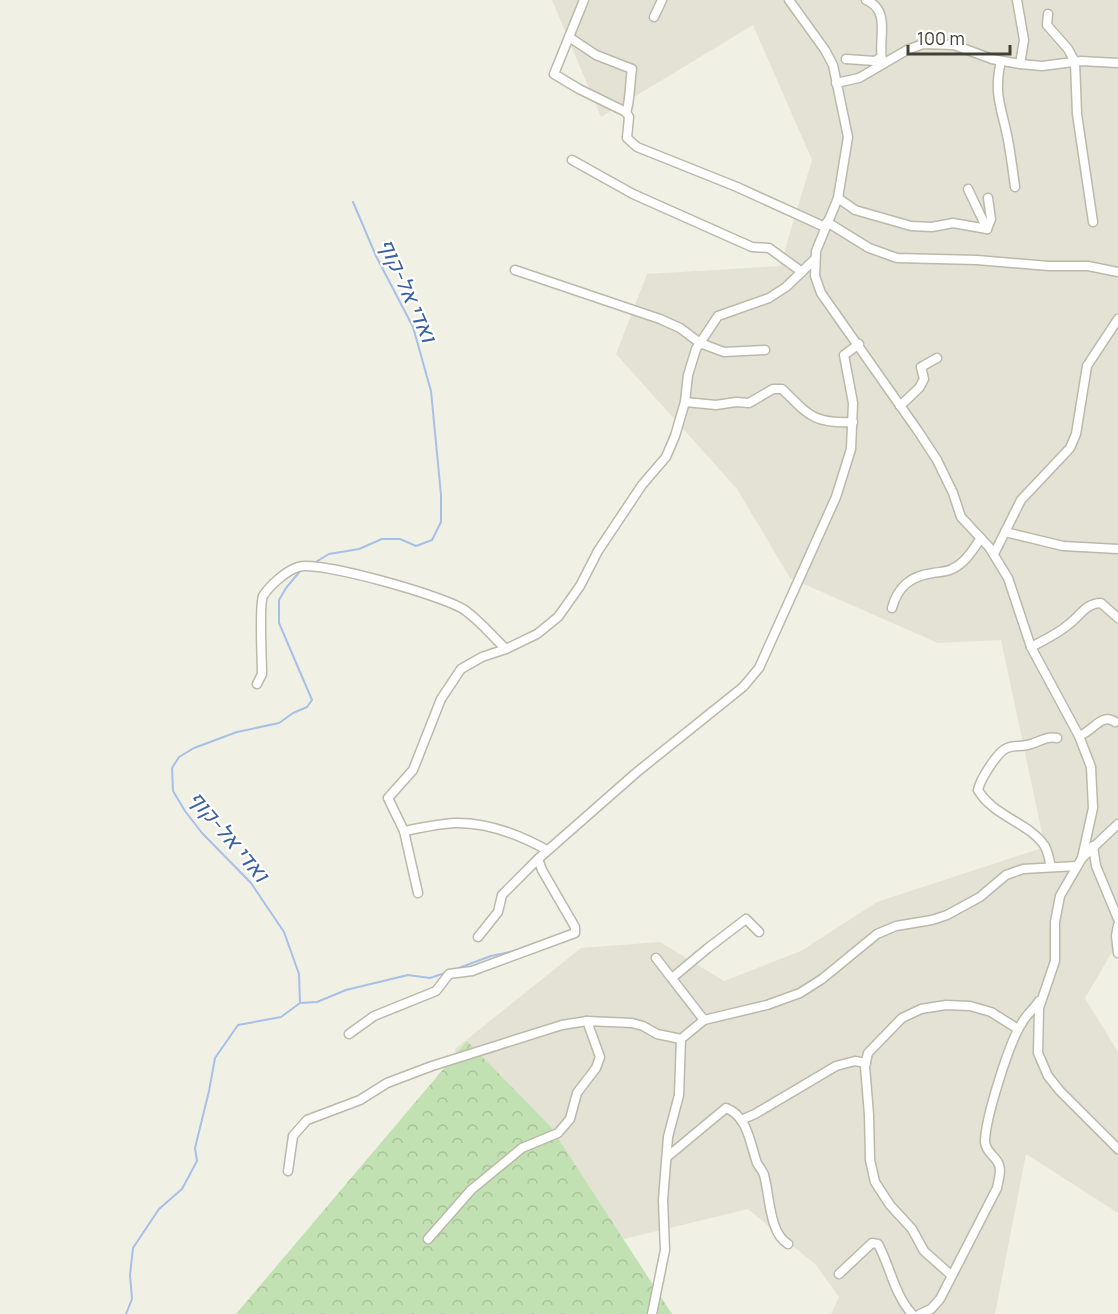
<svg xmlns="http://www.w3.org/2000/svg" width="1118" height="1314" font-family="Manrope,Heebo,sans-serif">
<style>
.residential{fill:#e4e2d4}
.park{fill:url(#park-crowns)}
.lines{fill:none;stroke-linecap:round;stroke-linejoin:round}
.stream{stroke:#a7c0e8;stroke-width:2}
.minor-casing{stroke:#bbb9a9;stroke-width:11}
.minor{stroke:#fff;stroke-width:8}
.labels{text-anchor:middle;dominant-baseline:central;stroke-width:4.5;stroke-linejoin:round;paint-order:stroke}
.water-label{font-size:22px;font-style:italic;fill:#3a61a3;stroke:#fff}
</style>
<defs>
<pattern id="park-crowns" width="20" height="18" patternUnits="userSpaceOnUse" patternTransform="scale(1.5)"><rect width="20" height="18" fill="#c2e1b2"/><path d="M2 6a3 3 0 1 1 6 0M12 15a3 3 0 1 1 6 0" fill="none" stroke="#a8c29a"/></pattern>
</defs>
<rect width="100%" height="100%" fill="#f1f0e5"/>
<polygon class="residential" points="552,0 1118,0 1118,942 1085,998 1118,1052 1118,1213 1026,1154 995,1314 831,1314 839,1297 816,1265 748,1209 558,1255 462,1108 455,1049 581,948 660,942 724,981 801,951 877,902 1045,847 1001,640 938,643 790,578 737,489 616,354 647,274 780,266 812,160 753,25 601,117"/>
<polygon class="park" points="467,1041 550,1126 672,1314 236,1314"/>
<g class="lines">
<g class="stream">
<polyline points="314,563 329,554 359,549 382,539 400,539 416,546 432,540 441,522 441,495 431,391 413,327 376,256 353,202"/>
<polyline points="456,969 491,956 519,950"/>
<polyline points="300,1003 317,1002 346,990 408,975 430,978 448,972"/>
<polyline points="126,1314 132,1299 130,1275 133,1248 159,1209 182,1189 197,1161 195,1148 209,1091 215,1058 238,1025 281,1017 300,1003 299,974 284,932 251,883 202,833 185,811 173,791 172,768 179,757 194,748 237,732 279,723 293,713 307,707 312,700 279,623 279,600 286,588 301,570"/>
</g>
<defs>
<g id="minor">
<polyline points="584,0 554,74 579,89 626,112 629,117 627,138 637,147 737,187 825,227"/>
<polyline points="789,0 825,50 833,65 848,137 838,198 816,251 815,276 821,293 918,431 937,460 953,493 961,517 989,547 1008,578 1031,647 1079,736 1091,767 1093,808 1082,858"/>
<path d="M 866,0 C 893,11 876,42 883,64"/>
<polyline points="1017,0 1024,40 1020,64"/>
<polyline points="1048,14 1047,25 1068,49 1075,62 1077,114 1093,222"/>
<polyline points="654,17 662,0"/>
<path d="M 569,37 L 596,55 L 632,69 C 630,79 630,105 626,112"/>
<polyline points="846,59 875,61 881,57"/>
<path d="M 1001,61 C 993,95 1002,108 1008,140 C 1011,156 1013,172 1015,187"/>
<polyline points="836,83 859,78 907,50 923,44 954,45 992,59 1020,64 1042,66 1081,61 1118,63"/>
<polyline points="572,160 633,194 752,247 769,248 802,272"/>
<polyline points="968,189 987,229"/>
<polyline points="838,198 855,210 911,226 932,227 953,223 987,229"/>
<polyline points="827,222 869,248 897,258 977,260 1049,266 1088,266 1118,272"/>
<polyline points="987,229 991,219 988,198"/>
<polyline points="515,270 660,319 680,328 700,343 724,352 765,350"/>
<path d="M 685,402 L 716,405 L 736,402 L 749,403 L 773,389 L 782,389 C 809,415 813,424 853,422"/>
<polyline points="900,406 919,388 924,379 921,367 937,358"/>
<polyline points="1005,532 1063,546 1118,549"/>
<polyline points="994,554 1021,500 1070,448 1076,434 1087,366 1118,319"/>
<path d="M 892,608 C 898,586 911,576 933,573 C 939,572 946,572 952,569 C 965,563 973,550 981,538"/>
<path d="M 1031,647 C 1044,640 1058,634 1069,624 C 1080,616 1086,603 1101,603 L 1118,618"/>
<path d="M 257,684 L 262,674 C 262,661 259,604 263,596 C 270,585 286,571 298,567 C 318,560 449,597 466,611 C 481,622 493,637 506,649"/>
<path d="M 1079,736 C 1092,732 1102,712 1115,722"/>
<polyline points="1118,824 1082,858 1060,896 1055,922 1055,961 1039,1008 1038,1053 1048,1076 1060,1091 1118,1149"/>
<path d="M 404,831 C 420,828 437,824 454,823 C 486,822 520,835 547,850"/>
<polyline points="1093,846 1096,866 1118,919"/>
<path d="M 1051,867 C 1049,860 1048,850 1044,845 C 1029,823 993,816 978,790 C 980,780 997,752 1007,748 C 1015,745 1023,747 1031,744 C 1041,741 1046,736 1057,738"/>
<polyline points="418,893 404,831 388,798 413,770 441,699 461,669 482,657 506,649 537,634 558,617 580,586 598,551 642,485 666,457 675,436 685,402 688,375 696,349 718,316 769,298 786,287 815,259"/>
<polyline points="1118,925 1116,936 1118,953"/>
<polyline points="478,937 498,912 502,895 538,859"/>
<polyline points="656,958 704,1020"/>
<polyline points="672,978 708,948 746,919 759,932"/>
<polyline points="349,1034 374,1016 436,991 449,974 472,971 575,933 575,927 542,870 538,859 637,772 743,687 759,668 836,497 851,449 853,403 844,355 859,344"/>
<polyline points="741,1120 755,1114 836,1066 855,1061 866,1063"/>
<path d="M 667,1157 L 726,1108 C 748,1116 750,1144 757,1163 C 759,1167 763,1171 764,1175 C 770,1196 769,1233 788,1244"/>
<polyline points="288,1171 293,1136 307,1120 360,1100 387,1083 432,1066 562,1025 587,1021 632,1023 643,1026 657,1034 681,1039 704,1020 767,1005 800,993 822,979 877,934 896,926 932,920 947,915 980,897 1006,875 1023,869 1077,866"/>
<polyline points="428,1239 471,1190 522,1148 558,1133 570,1119 577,1093 596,1068 600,1057 587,1021"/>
<path d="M 839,1274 L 872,1243 L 878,1244 C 890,1266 894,1294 912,1314"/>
<polyline points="951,1275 924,1251 912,1229 890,1205 875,1182 870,1160 869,1115 865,1066 868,1053 902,1018 921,1009 946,1005 970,1006 991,1012 1018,1029"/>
<polyline points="652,1314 665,1250 663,1200 668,1137 679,1095 681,1039"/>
<path d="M 920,1314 L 931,1309 L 940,1299 L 997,1188 C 998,1181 1002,1172 999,1165 C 996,1156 986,1153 985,1142 C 985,1120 1009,1042 1022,1023 C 1026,1015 1034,1009 1039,1001"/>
</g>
</defs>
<use href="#minor" class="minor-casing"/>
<use href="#minor" class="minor"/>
</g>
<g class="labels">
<g class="water-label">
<text transform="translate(408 290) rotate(66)">ואדי אל-קוף</text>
<text transform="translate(229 836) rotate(50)">ואדי אל-קוף</text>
</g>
</g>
<path d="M908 45v9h102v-9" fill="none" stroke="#424035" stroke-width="3"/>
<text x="917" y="45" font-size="18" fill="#424035" stroke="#ffffff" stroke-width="4.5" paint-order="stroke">100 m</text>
</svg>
